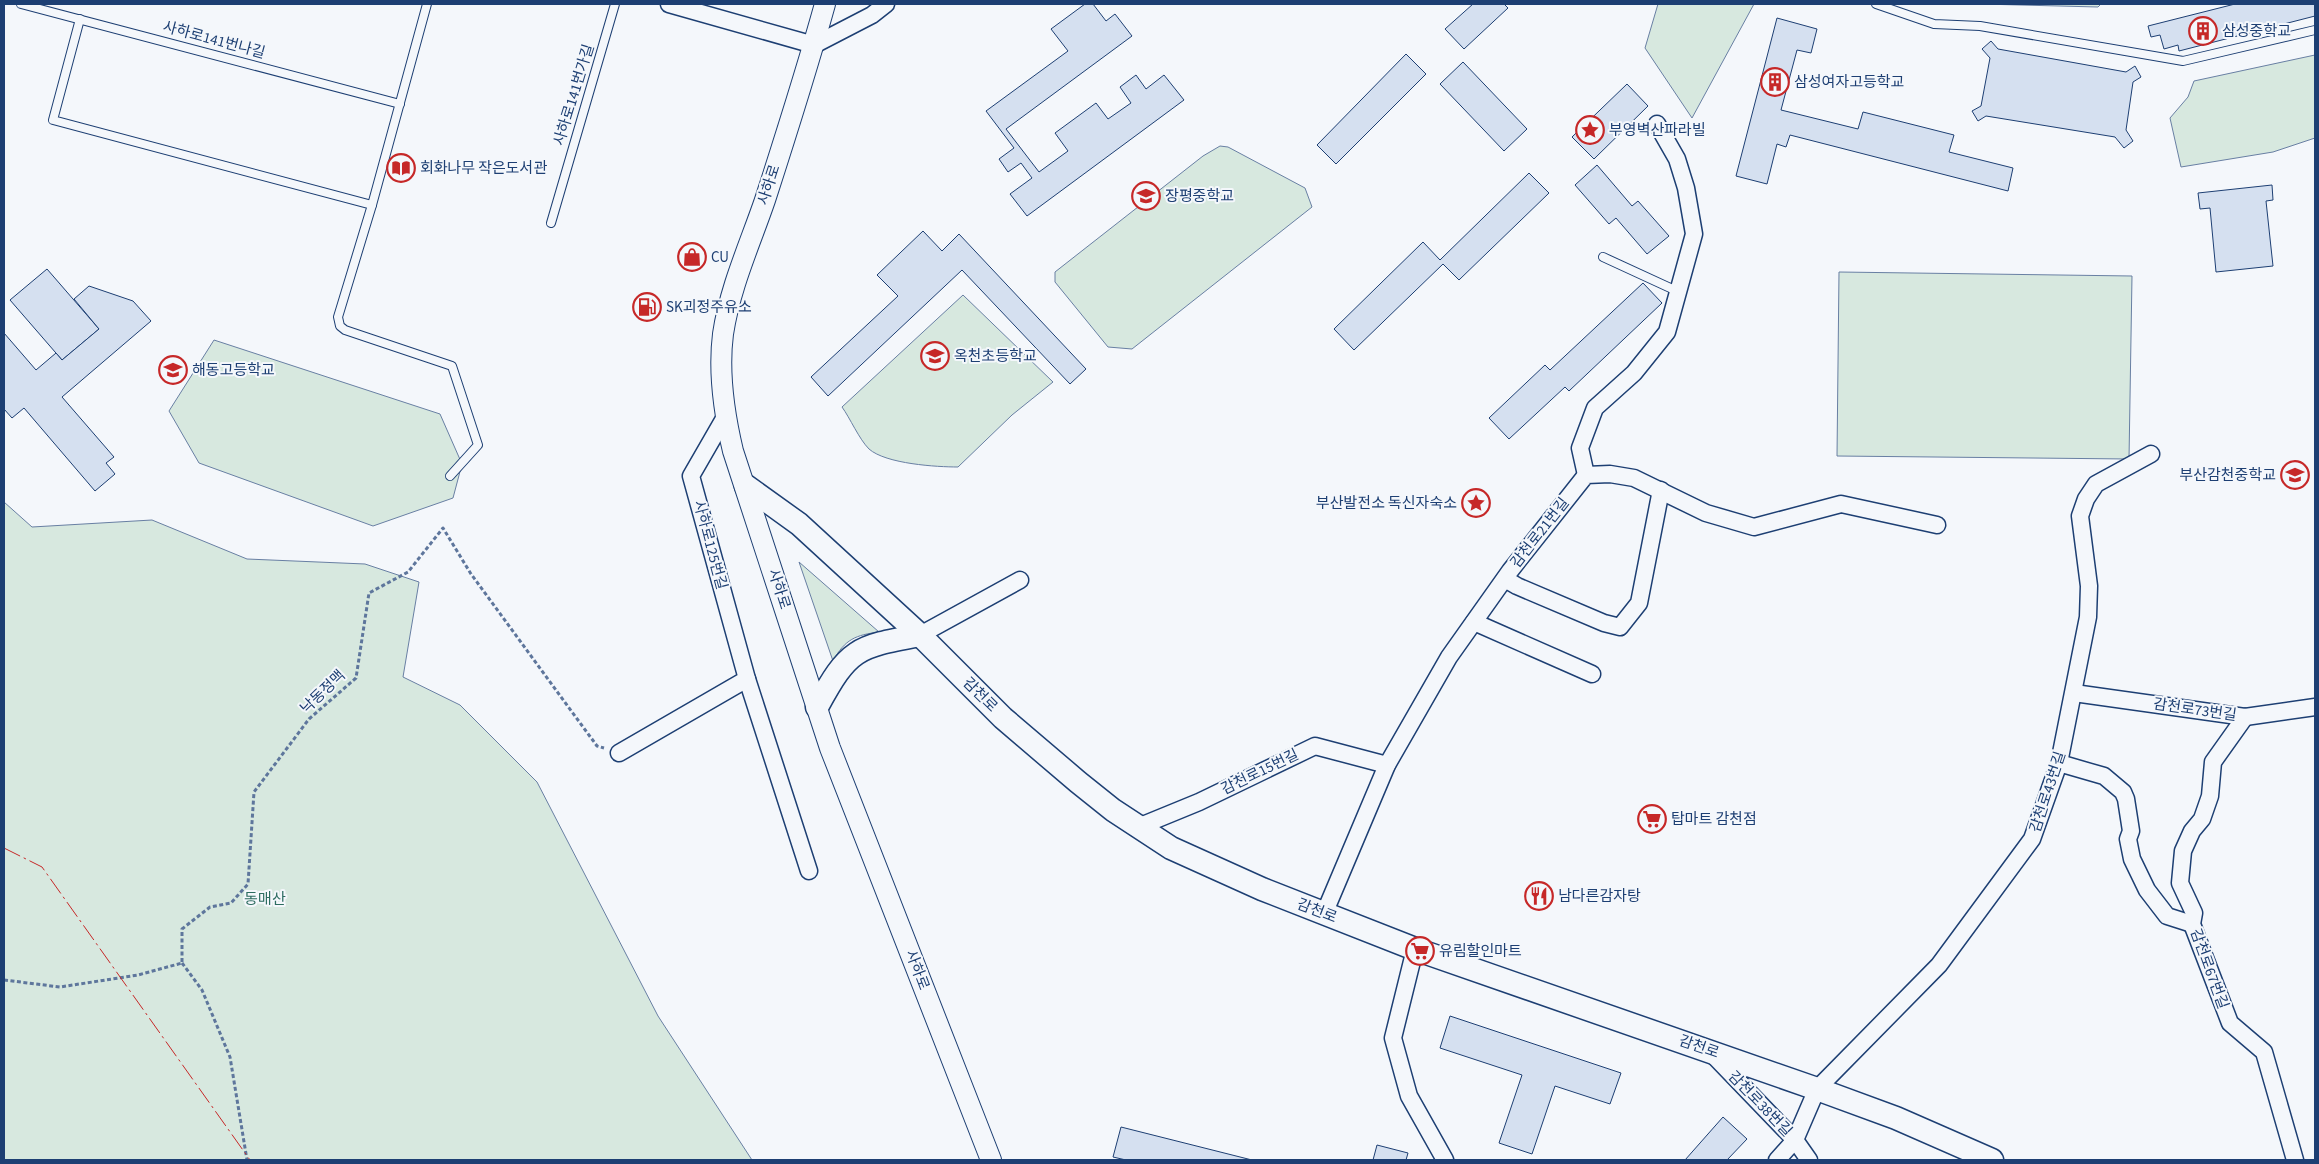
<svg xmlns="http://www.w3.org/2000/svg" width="2319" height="1164" font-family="'Source Sans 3','Noto Sans KR',sans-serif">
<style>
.green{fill:#d7e8df;stroke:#687fa3}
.building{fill:#d5e0f0;stroke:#1d3f73}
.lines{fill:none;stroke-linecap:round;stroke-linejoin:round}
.service-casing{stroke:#1d3f73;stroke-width:10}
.minor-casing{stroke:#1d3f73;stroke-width:19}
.tertiary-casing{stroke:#1d3f73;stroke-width:22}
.secondary-casing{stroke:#1d3f73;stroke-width:25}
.path{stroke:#5e769c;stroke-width:3;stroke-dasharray:4 2.5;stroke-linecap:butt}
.service{stroke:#f4f7fb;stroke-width:8}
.minor{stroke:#f4f7fb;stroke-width:16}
.tertiary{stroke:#f4f7fb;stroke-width:20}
.secondary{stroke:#f4f7fb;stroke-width:22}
.power{stroke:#c62828;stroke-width:1;stroke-dasharray:18 4 2.5 4;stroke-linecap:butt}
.labels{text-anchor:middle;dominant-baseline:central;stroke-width:4;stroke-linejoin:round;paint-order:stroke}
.poi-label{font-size:15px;fill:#1d3f73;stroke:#f4f7fb;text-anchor:start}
.street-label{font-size:15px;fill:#1d3f73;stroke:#f4f7fb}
.park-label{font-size:15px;fill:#2c6c60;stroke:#f4f7fb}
</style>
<rect width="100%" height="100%" fill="#f4f7fb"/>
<g class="green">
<polygon points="1658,4 1754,4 1692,118 1645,48"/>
<polygon points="1981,4 2101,4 2098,7"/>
<polygon points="2315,55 2315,138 2273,152 2181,167 2170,118 2188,97 2194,81"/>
<polygon points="1220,146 1228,147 1305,188 1312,207 1132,349 1108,347 1055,282 1055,272 1203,156"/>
<polygon points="1839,272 2132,276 2129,459 1837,456"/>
<path d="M 963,295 L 1053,382 L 1012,415 L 958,467 C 937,467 886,464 869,449 C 859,439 850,418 842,407 Z"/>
<polygon points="214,340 440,414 462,464 453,498 373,526 199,463 169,411"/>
<polygon points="4,502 32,527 152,520 247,559 365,564 419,582 403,677 460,705 537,782 658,1016 752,1160 4,1160"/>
<path d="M 799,562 L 879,632 C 856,635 845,639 833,661 Z"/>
</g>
<g class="building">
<polygon points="1085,4 1093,4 1106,21 1115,14 1132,36 1006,129 1039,172 1068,151 1055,133 1096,103 1108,119 1131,103 1120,87 1136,75 1146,89 1164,75 1184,100 1027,216 1010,194 1032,178 1021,163 1008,172 999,159 1014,148 986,111 1068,51 1051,29"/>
<polygon points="1473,4 1504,4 1508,8 1464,49 1445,29"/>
<polygon points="2235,4 2315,4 2315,16 2179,51 2178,45 2164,49 2160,35 2151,37 2148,26"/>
<polygon points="1777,18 1817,29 1811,53 1797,50 1781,110 1858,129 1863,112 1954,135 1949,152 2013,168 2008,191 1790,135 1786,147 1777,144 1767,184 1736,176"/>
<polygon points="1991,41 1998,49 2126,72 2135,66 2141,77 2133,82 2126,130 2133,141 2124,148 2115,137 1986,116 1978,121 1972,111 1981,106 1990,58 1982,49"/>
<polygon points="1406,54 1426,74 1336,164 1317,145"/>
<polygon points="1463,62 1527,129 1504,151 1440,84"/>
<polygon points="1627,84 1648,106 1594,159 1572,137"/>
<polygon points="1597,165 1632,206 1638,201 1669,236 1647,254 1616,218 1609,224 1575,185"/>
<polygon points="1529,173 1549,193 1459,280 1443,264 1354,350 1334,329 1423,242 1440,260"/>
<polygon points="2272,185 2273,200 2266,201 2273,266 2216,272 2210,208 2200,209 2198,193"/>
<polygon points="923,231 942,251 959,234 1086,369 1070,384 962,270 828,396 811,377 898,296 877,275"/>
<polygon points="47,269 99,329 62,360 10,300"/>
<polygon points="1643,283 1662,303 1569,391 1565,387 1509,439 1489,418 1545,365 1550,370"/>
<polygon points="89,286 133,301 151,321 62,397 114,457 106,463 115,474 95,491 24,408 12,418 4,409 4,333 36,370 56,353 62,360 99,329 74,299"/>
<polygon points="1450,1016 1621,1073 1610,1104 1555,1086 1532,1154 1499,1143 1522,1075 1440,1048"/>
<polygon points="1723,1117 1747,1139 1727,1160 1685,1160"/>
<polygon points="1121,1127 1252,1160 1126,1160 1113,1157"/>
<polygon points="1377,1145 1408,1153 1406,1160 1373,1160"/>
</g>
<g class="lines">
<defs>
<g id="service">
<polyline points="21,4 400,104"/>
<polyline points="427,4 372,205 338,317 340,326 345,330 452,366 478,445 450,476"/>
<polyline points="1876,4 1934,24 1980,26 2183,61 2315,30"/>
<polyline points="80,19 53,120 372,205"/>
<polyline points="551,223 615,4"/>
<polyline points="1603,257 1679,292"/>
</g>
<g id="minor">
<polyline points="669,4 814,45 872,15 886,4"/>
<polyline points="1586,475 1580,448 1595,408 1634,373 1667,332 1694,234 1686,188 1677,159 1657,124"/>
<polyline points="1505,579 1517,586 1604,623 1620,627 1639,603 1661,490"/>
<polyline points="1474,622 1592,674"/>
<polyline points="920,635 1020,580"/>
<polyline points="747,679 809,871"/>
<polyline points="2074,693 2245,717 2315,707"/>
<polyline points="2245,717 2213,762 2210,796 2202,819 2192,831 2183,851 2180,883 2194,913 2192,924 2230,1023 2264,1052 2295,1160"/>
<polyline points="619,753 747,679 691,476 725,417"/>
<polyline points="2059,763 2104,776 2123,792 2126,799 2131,831 2128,839 2132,859 2147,890 2167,916 2192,924"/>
<polyline points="1138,827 1199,802 1315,746 1387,765"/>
<polyline points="1324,914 1387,765 1449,657 1510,571 1586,475 1610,474 1634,478 1706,513 1754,527 1841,504 1937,525"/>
<polyline points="1415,949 1393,1038 1409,1096 1445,1160"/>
<polyline points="1713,1055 1795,1140 1809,1160"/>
<polyline points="1777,1160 1795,1140 1817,1089 1939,965 2032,839 2059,763 2088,617 2089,586 2080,516 2086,499 2096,484 2151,454"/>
</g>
<path id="tertiary" d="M 825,4 C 807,69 786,135 765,200 C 750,244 730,287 723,334 C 718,373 724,413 733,451 L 830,748 L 991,1160"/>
<g id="secondary">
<polyline points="746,486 799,524 920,635 1003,718 1078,782 1113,810 1171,848 1262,889 1415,949 1817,1089 1896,1118 1992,1160"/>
<path d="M 817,707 C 849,648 856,647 920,635"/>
</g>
</defs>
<use href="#service" class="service-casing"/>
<use href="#minor" class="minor-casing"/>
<use href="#tertiary" class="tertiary-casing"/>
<use href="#secondary" class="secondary-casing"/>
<g class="path">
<polyline points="182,963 202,990 230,1057 247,1160"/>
<polyline points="4,980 60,987 138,975 182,963 182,929 210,907 231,903 248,884 254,792 309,719 356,678 369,593 408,572 443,528 471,574 597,746 604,748"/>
</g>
<use href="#service" class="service"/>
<use href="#minor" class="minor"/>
<use href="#tertiary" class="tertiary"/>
<use href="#secondary" class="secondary"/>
<polyline class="power" points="4,848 42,867 250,1160"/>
</g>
<defs>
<symbol id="building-ring" viewBox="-11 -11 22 22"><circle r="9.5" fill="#f4f7fb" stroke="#c62828" stroke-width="1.5"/><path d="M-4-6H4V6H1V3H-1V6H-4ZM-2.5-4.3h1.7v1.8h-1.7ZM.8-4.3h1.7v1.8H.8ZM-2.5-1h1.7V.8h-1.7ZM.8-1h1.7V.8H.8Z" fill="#c62828"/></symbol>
<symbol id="sight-ring" viewBox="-11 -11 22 22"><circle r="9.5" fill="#f4f7fb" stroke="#c62828" stroke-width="1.5"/><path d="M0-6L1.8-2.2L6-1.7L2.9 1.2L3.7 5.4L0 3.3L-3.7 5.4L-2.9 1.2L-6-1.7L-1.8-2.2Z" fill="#c62828"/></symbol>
<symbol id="library-ring" viewBox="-11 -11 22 22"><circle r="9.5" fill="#f4f7fb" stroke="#c62828" stroke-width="1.5"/><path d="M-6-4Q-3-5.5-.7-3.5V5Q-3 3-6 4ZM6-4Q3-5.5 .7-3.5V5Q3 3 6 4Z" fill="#c62828"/></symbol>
<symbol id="school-ring" viewBox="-11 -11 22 22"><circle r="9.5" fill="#f4f7fb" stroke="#c62828" stroke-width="1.5"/><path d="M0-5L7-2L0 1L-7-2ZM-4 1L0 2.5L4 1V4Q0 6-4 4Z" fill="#c62828"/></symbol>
<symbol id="shop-ring" viewBox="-11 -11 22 22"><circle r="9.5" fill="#f4f7fb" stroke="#c62828" stroke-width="1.5"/><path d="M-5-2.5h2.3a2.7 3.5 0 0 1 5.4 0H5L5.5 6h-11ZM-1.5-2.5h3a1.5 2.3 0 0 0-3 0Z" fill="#c62828"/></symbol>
<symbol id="fuel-ring" viewBox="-11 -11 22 22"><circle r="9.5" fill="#f4f7fb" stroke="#c62828" stroke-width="1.5"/><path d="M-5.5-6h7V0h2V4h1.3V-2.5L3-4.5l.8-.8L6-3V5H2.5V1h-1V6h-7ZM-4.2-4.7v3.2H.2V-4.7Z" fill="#c62828"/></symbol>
<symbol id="supermarket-ring" viewBox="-11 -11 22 22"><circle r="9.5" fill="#f4f7fb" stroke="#c62828" stroke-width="1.5"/><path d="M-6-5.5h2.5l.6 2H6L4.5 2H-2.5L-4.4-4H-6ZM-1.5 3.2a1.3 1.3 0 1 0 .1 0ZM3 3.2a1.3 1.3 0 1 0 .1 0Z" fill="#c62828"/></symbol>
<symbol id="restaurant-ring" viewBox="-11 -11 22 22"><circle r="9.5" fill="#f4f7fb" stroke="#c62828" stroke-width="1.5"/><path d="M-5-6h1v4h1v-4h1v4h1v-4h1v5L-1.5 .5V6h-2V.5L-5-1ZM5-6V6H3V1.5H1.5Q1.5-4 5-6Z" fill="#c62828"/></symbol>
</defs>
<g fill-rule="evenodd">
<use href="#building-ring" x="2187" y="15" width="32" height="32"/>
<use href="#building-ring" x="1759" y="66" width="32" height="32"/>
<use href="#sight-ring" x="1574" y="114" width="32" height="32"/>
<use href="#library-ring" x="385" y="152" width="32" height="32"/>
<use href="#school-ring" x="1130" y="180" width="32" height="32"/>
<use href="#shop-ring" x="676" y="241" width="32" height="32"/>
<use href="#fuel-ring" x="631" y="291" width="32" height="32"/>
<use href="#school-ring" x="919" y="340" width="32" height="32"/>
<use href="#school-ring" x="157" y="354" width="32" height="32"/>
<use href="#school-ring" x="2279" y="459" width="32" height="32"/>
<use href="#sight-ring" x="1460" y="487" width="32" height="32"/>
<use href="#supermarket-ring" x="1636" y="803" width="32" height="32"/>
<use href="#restaurant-ring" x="1523" y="880" width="32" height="32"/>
<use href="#supermarket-ring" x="1404" y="935" width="32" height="32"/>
</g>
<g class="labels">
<g class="poi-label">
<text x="2222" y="31">삼성중학교</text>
<text x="1794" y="82">삼성여자고등학교</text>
<text x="1609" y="130">부영벽산파라빌</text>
<text x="420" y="168">회화나무 작은도서관</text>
<text x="1165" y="196">장평중학교</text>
<text x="711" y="257">CU</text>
<text x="666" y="307">SK괴정주유소</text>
<text x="954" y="356">옥천초등학교</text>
<text x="192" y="370">해동고등학교</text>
<text x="2276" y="475" text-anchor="end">부산감천중학교</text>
<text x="1457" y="503" text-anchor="end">부산발전소 독신자숙소</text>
<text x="1671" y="819">탑마트 감천점</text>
<text x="1558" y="896">남다른감자탕</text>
<text x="1439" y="951">유림할인마트</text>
</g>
<g class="street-label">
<text transform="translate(214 40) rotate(15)">사하로141번나길</text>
<text transform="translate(574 95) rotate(-73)">사하로141번가길</text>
<text transform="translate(769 185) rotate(-72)">사하로</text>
<text transform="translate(1540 533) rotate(-52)">감천로21번길</text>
<text transform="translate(710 545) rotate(75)">사하로125번길</text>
<text transform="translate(779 589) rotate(72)">사하로</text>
<text transform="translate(323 692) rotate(-44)">낙동정맥</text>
<text transform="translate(980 695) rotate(45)">감천로</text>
<text transform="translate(2195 710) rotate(8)">감천로73번길</text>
<text transform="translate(1260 772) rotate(-26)">감천로15번길</text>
<text transform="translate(2048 792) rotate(-72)">감천로43번길</text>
<text transform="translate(1317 911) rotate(21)">감천로</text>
<text transform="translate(2209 969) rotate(70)">감천로67번길</text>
<text transform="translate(917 970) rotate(69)">사하로</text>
<text transform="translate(1699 1047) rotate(19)">감천로</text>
<text transform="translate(1760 1104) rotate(46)">감천로38번길</text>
</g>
<g class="park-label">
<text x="265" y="899">동매산</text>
</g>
</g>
<rect width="2319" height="1164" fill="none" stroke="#1d3f73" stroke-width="10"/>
</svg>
